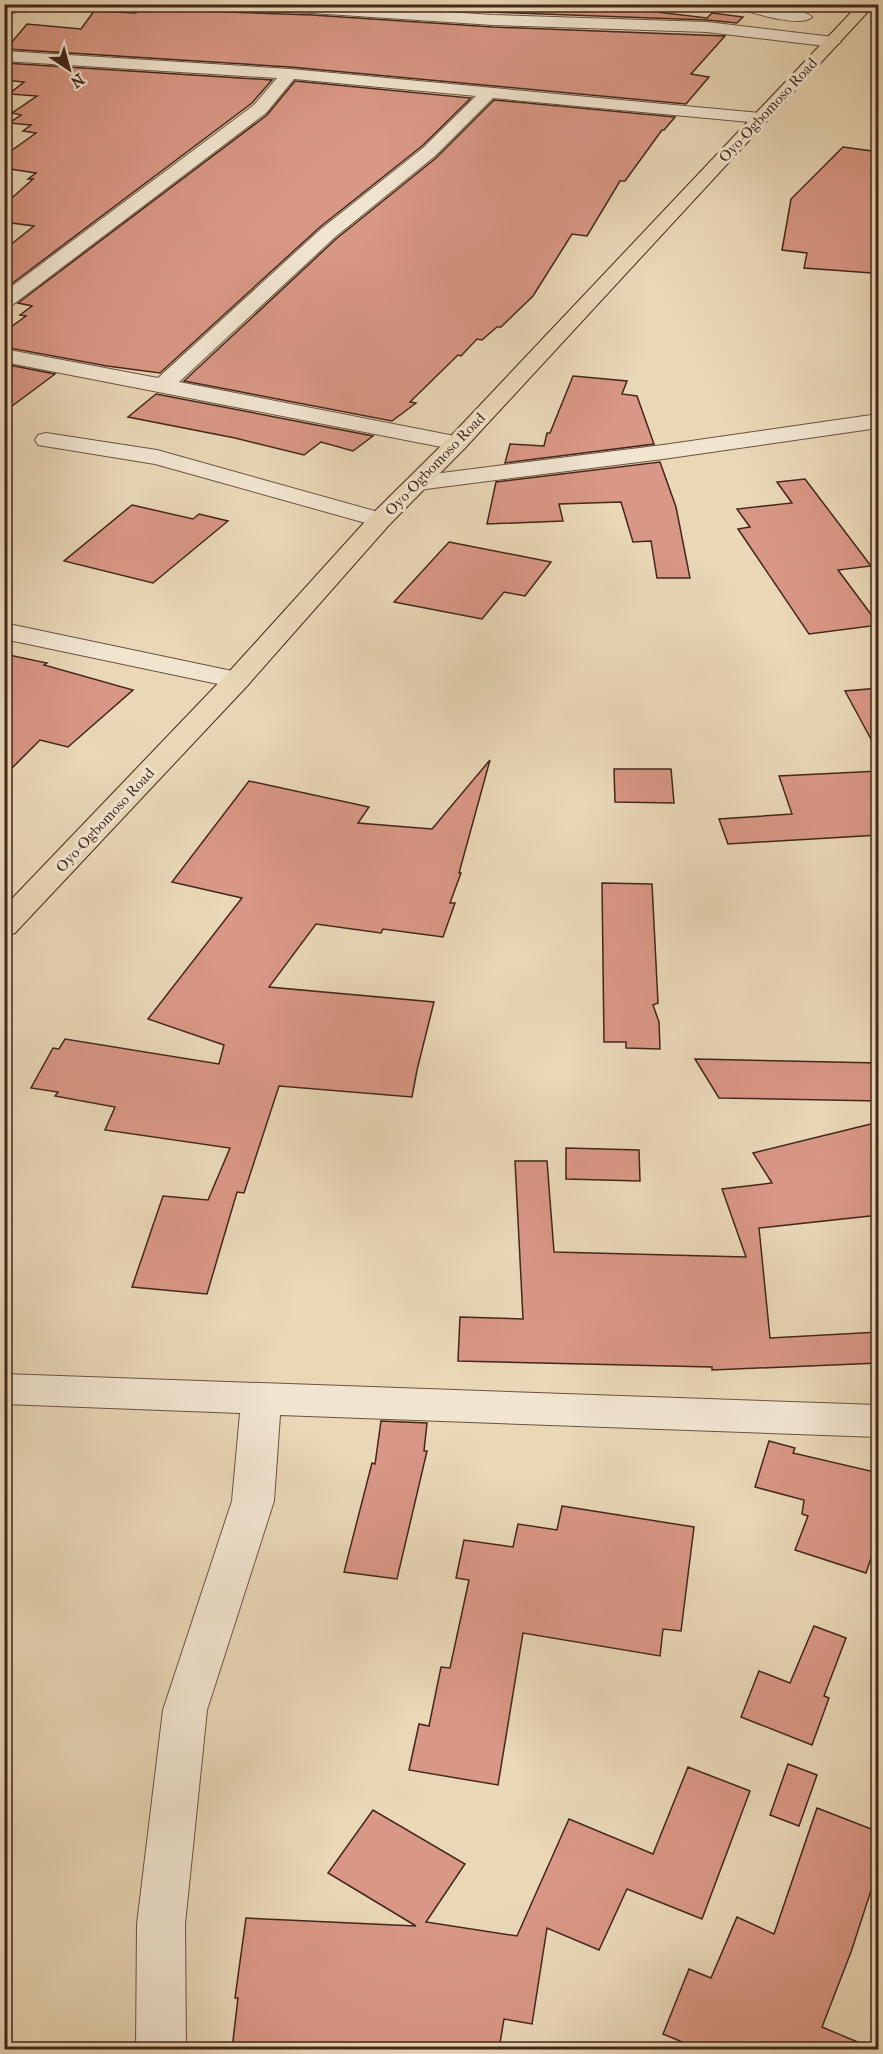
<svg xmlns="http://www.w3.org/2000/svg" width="883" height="2054" font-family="'IM FELL French Canon',serif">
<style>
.building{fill:#d99785;stroke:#43271a;stroke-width:1.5}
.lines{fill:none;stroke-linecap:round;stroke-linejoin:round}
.service-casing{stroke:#6c5341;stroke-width:2}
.minor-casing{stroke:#6c5341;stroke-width:2}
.trunk-casing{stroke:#43271a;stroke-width:2}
.service{fill:#f1e5d0;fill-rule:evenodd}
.minor{fill:#f1e5d0;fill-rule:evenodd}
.trunk{fill:#e9d7b6;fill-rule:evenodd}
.labels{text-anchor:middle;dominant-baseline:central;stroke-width:6;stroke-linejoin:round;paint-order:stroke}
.far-street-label{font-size:15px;fill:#43271a;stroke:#f1e5d0}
</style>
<rect width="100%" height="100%" fill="#e9d7b6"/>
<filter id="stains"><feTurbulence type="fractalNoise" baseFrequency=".00333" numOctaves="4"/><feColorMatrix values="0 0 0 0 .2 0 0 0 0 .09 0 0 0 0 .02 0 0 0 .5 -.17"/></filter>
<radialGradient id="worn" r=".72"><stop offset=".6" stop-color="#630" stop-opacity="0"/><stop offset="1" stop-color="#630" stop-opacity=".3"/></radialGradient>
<g class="building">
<polygon points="496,4 590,4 707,18 712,13 743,17 737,23 707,20 488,12"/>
<polygon points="139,9 312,15 493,27 725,36 691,74 709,77 686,104 290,67 6,49 27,24 81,29 94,11 136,13"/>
<polygon points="4,63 272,80 252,103 10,285 4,284 4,250 34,226 4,222 4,205 33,179 28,179 36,173 4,168 4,156 36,133 23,131 31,125 9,123 21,115 12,113 37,96 9,94 24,82 4,80"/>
<polygon points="295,81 471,98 422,146 320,227 160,373 107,366 4,347 4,332 26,316 20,315 32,306 18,303 267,115"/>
<polygon points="494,100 675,117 664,130 662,130 625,181 620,181 587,236 572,234 533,296 501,327 497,327 482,340 477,339 461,356 458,355 410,402 416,403 392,421 184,381 336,239 436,158"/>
<polygon points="843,147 879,152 879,221 872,273 804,268 807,253 782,250 791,199"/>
<polygon points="4,364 55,374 4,412"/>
<polygon points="573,376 627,381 622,394 637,396 654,444 505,463 510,444 544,446 547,433 550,433"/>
<polygon points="156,394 373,436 353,451 321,442 304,455 235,438 128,417"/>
<polygon points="660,462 676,507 690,578 657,578 651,541 633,542 621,502 559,504 563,521 487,524 496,482"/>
<polygon points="805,479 871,566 838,570 879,625 809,634 738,529 750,527 737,509 792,503 777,482"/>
<polygon points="132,505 193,519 199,514 228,521 153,583 64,561"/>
<polygon points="449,542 551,562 525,596 504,592 482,619 394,602"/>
<polygon points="4,654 47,663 44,665 133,690 68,747 40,740 4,776"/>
<polygon points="879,688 879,754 845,691"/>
<polygon points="490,760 459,873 461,873 450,903 455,903 443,937 383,929 381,933 316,924 269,987 434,1002 417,1070 412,1097 279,1086 244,1193 237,1192 207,1294 132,1287 163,1196 208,1200 230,1148 105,1130 115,1107 55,1096 58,1092 31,1088 53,1048 59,1049 65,1039 219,1064 224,1045 148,1019 242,898 172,882 249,781 369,807 358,823 432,829"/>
<polygon points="614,769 671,769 674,803 615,802"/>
<polygon points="879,771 879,835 728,844 719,819 792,814 779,776"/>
<polygon points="602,883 652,884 658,1003 653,1005 659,1022 660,1049 626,1048 626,1042 604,1042"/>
<polygon points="695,1059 879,1063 879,1101 719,1098"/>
<polygon points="879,1122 879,1215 759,1228 770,1338 879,1332 879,1363 712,1370 712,1367 458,1361 460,1317 523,1319 515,1161 547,1161 554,1252 746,1257 722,1189 772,1183 753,1153"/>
<polygon points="566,1148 639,1150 640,1181 566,1179"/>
<polygon points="381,1421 427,1423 424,1451 427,1451 397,1579 344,1572 372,1463 375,1464"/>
<polygon points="769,1441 795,1448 793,1453 879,1473 879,1535 866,1573 795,1550 808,1516 802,1514 804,1500 755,1487"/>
<polygon points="562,1506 694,1527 681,1631 663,1629 660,1656 523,1633 498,1785 409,1770 419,1724 429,1726 441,1667 450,1668 469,1580 456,1578 464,1540 513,1547 518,1524 557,1530"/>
<polygon points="814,1626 846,1638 824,1696 829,1698 812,1745 741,1717 759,1671 790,1683"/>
<polygon points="788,1764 817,1775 799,1826 770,1815"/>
<polygon points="688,1767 750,1791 702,1919 627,1889 599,1950 547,1928 532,2024 504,2019 499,2049 232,2049 238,1998 235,1998 246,1918 416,1926 328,1873 373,1810 465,1864 426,1922 517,1936 569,1819 653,1854"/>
<polygon points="817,1808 879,1832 879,1866 851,1952 822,2027 874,2049 699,2049 663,2034 689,1969 711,1978 737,1917 774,1934"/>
</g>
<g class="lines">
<defs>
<polygon id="service" points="878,4 878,9 866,10 862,7 866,4"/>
<g id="minor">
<polygon points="8,4 32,4 30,7 4,16 4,6"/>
<polygon points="200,4 329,4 493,15 707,22 833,37 841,42 833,47 707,32 493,25 312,13 207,9"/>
<path d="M 731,4 C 745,4 804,8 812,17 C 801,29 748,11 733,7 Z"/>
<polygon points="4,51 290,69 760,113 766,114 769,118 766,122 760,123 493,98 435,156 335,237 179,382 465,438 468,443 465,448 457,450 4,362 4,349 158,378 321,229 423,148 476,96 294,79 266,113 11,306 4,308 4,292 254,105 277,78 4,61"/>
<polygon points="878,414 878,428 663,459 418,490 410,488 406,483 410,478 418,476 663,445"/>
<polygon points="46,433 157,450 389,515 392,520 389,525 380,527 155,464 38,445 35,440 38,435"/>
<polygon points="4,623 237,672 247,674 251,680 247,686 237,688 4,639"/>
<polygon points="4,1374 878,1405 878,1437 280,1415 274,1501 207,1710 185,1924 186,2050 136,2050 137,1924 163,1710 232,1501 240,1413 4,1404"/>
</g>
<polygon id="trunk" points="859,4 875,4 465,448 389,525 247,686 15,933 4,936 4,907 227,674 371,515 449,438"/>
</defs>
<use href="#service" class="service-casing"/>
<use href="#minor" class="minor-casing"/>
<use href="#trunk" class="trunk-casing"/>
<use href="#service" class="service"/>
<use href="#minor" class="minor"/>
<use href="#trunk" class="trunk"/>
</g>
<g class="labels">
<g class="far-street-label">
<text transform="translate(768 110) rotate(-47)">Oyo-Ogbomoso Road</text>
<text transform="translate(435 464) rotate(-46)">Oyo-Ogbomoso Road</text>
<text transform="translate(105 820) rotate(-47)">Oyo-Ogbomoso Road</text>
</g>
</g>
<rect width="883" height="2054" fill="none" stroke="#e9d7b6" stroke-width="24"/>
<rect x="6" y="6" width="871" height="2042" fill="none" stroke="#43271a" stroke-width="3"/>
<rect x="12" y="12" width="859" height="2030" fill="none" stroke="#43271a" stroke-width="1.5"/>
<g transform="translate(69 69) rotate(144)" stroke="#f1e5d0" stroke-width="4.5" paint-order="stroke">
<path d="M0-4.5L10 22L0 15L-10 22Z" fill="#43271a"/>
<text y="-9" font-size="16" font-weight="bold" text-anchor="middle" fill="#43271a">N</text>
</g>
<rect width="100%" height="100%" filter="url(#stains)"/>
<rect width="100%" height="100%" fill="url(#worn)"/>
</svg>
